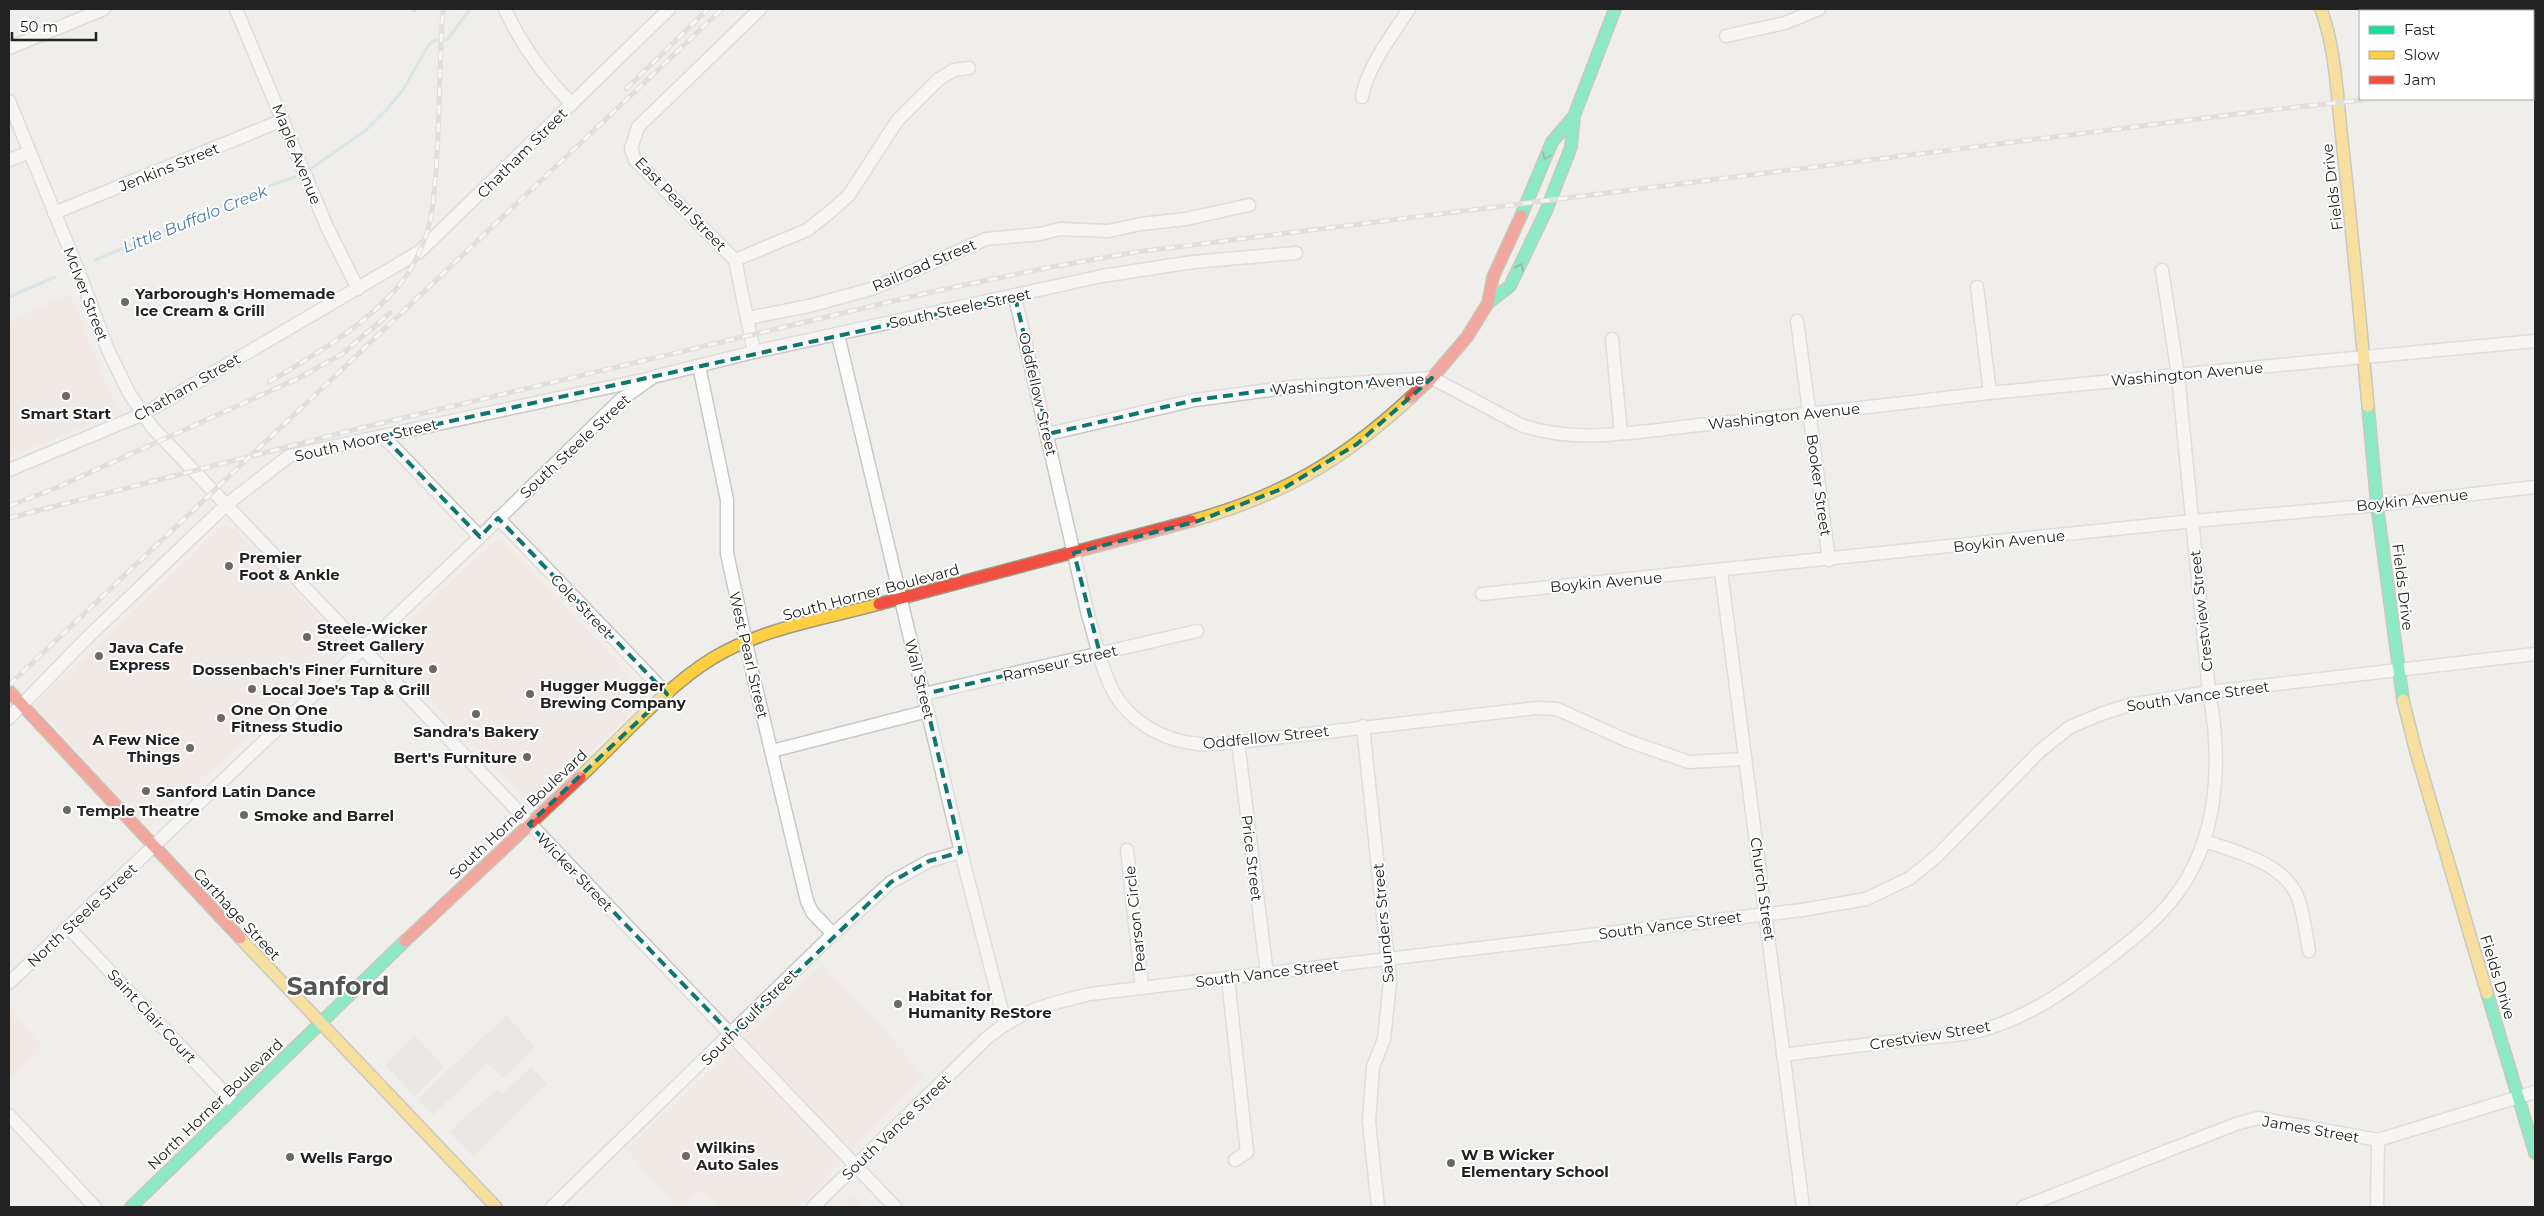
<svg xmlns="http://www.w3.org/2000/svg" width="2544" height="1216" font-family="Montserrat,sans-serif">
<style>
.commercial{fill:#f1e3e1}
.parking{fill:#e0dfde}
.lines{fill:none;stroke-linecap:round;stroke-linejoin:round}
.stream{stroke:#bfdbe3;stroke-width:3}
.street-casing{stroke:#c9c8c7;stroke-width:15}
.fast-casing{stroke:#999a82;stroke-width:14}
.slow-casing{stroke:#999a82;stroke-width:14}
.jam-casing{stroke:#999a82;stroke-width:14}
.street{stroke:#fdfcfc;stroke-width:12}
.fast{stroke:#16e098;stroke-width:11}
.slow{stroke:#ffcf43;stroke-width:11}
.jam{stroke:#f24e42;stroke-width:11}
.rail-casing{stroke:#ccc;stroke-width:5}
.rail{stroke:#fff;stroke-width:3;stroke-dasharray:9;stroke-linecap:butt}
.oneway{stroke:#1c815d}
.marked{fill:none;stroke:#0f766e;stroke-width:4;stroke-dasharray:10 6;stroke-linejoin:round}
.poi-dot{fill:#6a6968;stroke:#fff;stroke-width:2}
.labels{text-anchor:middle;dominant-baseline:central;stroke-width:4;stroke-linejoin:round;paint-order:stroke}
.street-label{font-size:15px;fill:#222;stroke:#fff}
.poi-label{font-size:15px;font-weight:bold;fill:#222;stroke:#fff;text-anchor:start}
.water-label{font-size:16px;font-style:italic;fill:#4a7aab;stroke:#fff}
.town-label{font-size:25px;font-weight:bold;fill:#555;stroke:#fff}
</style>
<rect width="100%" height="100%" fill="#f0eeeb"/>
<g class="commercial">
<polygon points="70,293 118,412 9,458 9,322"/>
<polygon points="222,526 236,528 339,638 336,661 147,827 34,705"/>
<polygon points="500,537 649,695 533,808 380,646"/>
<polygon points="823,963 925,1075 798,1207 718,1207 702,1190 682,1207 676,1207 626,1150"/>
<polygon points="9,1010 44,1048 9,1080"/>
<polygon points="852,1192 866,1207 835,1207"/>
</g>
<g class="parking">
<polygon points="507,1015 535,1048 503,1078 488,1063 433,1115 418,1099"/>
<polygon points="415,1036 444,1067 414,1096 385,1064"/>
<polygon points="531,1067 547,1084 474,1157 449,1132 496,1090 502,1094"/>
</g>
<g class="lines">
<g class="stream">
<polyline points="312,168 366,130 387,109 403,90 429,44 435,40 447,40 470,9"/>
<polyline points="95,260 269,186 295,177"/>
<polyline points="9,297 55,277"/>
</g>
<defs>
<g id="street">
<polyline points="236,9 327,227 358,289"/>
<path d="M 505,9 C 521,45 544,76 572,104"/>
<polyline points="1726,36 1785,23 1819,9"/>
<polyline points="9,48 104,9"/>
<path d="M 1362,97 C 1368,65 1391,37 1409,9"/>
<polyline points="9,101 80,275 108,350 129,393 152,427 895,1207"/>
<polyline points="9,160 28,153"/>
<polyline points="54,213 283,120"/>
<polyline points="735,260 807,230 830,212 849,195 897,121 939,79 954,70 969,68"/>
<polyline points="1977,287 1990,393"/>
<path d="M 1015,297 L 1088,615 C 1095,638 1100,663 1110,685 C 1126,720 1162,741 1199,744 C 1212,745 1225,743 1238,742 L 1537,708 L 1557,709 L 1628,741 L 1689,762 L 1744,759"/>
<polyline points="748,318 809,306 871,289 986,239 1040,234 1060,229 1108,231 1141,224 1186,219 1249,205"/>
<polyline points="1797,321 1829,560"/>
<polyline points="838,335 961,852 1005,1023"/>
<polyline points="1612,339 1621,433"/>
<polyline points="754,352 735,260 635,160 631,149 638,127 760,9"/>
<polyline points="699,366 727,500 727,553 753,675 807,901 812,912 833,934"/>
<path d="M 1048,434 L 1195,400 L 1292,387 L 1432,378 L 1521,425 C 1577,445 1642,431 1699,425 C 1796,416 1892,404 1989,393 C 2171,374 2353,359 2535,341"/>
<polyline points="383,436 480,537"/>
<polyline points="9,470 143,414 419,252 669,9"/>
<polyline points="498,518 667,694"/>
<polyline points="1721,571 1803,1207"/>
<polyline points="1482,594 2193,521 2377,505 2535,487"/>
<polyline points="924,694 1197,631"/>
<polyline points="9,718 88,637 226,505 289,456 647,379"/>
<polyline points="1363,726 1390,982 1384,1039 1373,1067 1369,1122 1378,1207"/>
<polyline points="1238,742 1267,974"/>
<polyline points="772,751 928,711"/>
<path d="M 2205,841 C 2236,852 2285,863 2298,898 C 2304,915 2306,934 2309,951"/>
<polyline points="1127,850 1142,988"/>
<polyline points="68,927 236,1105"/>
<polyline points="1228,979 1247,1152 1235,1160"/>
<polyline points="9,983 480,537 619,401 653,377 754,352 1102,276 1193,262 1296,253"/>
<path d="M 1783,1055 C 1827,1049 1871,1044 1915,1039 C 1938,1036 1964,1036 1986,1029 C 2031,1015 2064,992 2101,964 C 2128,943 2155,923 2176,895 C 2219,838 2222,760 2209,692 L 2178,375 L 2162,270"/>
<polyline points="9,1115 95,1207"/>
<polyline points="552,1207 833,934 891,882 929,861 961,852"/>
<path d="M 813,1207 L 988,1037 C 1021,1010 1049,1004 1090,994 L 1802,910 L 1866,899 L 1910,878 L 1937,856 L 2041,750 L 2070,727 L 2101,714 L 2129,705 L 2209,692 L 2535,654"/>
<polyline points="2023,1207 2236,1124 2258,1118 2378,1140 2535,1092"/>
<polyline points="2377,1207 2378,1140"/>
</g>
<g id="fast">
<polyline points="1521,216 1552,142 1574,116"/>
<polyline points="1488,303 1510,286 1546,211 1571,147 1574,116 1615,9"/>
<polyline points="2368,406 2377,505 2403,700"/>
<polyline points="2487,993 2535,1153"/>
<polyline points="131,1207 405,941"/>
</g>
<g id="slow">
<path d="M 2321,9 C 2336,50 2337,97 2342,140 C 2352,229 2360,317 2368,406"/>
<path d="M 1191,521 C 1281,496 1341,462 1410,398"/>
<polyline points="2403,700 2416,752 2487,993"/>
<path d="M 580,777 C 621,738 666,687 713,658 C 763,628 824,619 879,604"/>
<polyline points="240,938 496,1207"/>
</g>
<g id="jam">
<polyline points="1410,398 1432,378 1467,337 1488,303 1493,277 1521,216"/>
<polyline points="879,604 1191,521"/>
<polyline points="9,691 240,938"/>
<polyline points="405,941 580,777"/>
</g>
</defs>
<use href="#street" class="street-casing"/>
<use href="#fast" class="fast-casing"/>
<use href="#slow" class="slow-casing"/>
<use href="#jam" class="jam-casing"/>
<use href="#street" class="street"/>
<use href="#fast" class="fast"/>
<use href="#slow" class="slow"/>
<use href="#jam" class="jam"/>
<defs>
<g id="rail">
<polyline points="414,10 414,9"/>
<polyline points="2533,78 2535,78"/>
<polyline points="626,89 708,9"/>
<path d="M 269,382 C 314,355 362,328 397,288 C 413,269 426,242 431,217 C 434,202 434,187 436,172 C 440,117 439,63 443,9"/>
<polyline points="9,506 58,487 299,378 342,354 390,313"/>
<polyline points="9,518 357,429 931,292 1051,267 1136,252 2269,110 2371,99"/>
<polyline points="9,685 722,9"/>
</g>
</defs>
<use href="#rail" class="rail-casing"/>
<use href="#rail" class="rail"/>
</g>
<defs><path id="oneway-chevron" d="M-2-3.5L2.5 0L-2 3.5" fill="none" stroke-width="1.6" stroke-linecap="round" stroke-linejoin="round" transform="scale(1.25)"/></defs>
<g class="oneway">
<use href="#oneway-chevron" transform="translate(1546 156) rotate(111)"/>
<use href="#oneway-chevron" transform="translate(1520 267) rotate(-64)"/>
</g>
<path d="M0 0H2544V1216H0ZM 1015,297 L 1048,434 L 1195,400 L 1292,387 L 1432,378 L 1357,444 L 1284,488 L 1198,521 L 1074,553 L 1100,654 L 924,694 L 961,852 L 929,861 L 891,882 L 732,1035 L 529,824 L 667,694 L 498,518 L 480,537 L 383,436 Z" fill="#f0eeeb" fill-opacity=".55" fill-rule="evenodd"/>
<path class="marked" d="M 1015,297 L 1048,434 L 1195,400 L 1292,387 L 1432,378 L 1357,444 L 1284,488 L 1198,521 L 1074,553 L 1100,654 L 924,694 L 961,852 L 929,861 L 891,882 L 732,1035 L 529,824 L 667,694 L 498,518 L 480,537 L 383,436 Z"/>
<g class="poi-dot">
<circle cx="125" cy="302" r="5"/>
<circle cx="66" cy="396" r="5"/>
<circle cx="229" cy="566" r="5"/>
<circle cx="307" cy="637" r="5"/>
<circle cx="99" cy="656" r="5"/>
<circle cx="433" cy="669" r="5"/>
<circle cx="252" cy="689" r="5"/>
<circle cx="530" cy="694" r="5"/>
<circle cx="476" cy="714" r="5"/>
<circle cx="221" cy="718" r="5"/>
<circle cx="190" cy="748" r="5"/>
<circle cx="527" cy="757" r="5"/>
<circle cx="146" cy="791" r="5"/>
<circle cx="67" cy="810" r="5"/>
<circle cx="244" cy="815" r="5"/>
<circle cx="898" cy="1004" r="5"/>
<circle cx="686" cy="1156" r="5"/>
<circle cx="290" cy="1157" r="5"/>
<circle cx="1451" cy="1163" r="5"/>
</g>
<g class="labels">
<g class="street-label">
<text transform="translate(522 153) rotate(-45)">Chatham Street</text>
<text transform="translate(297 154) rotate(68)">Maple Avenue</text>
<text transform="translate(169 167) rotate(-22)">Jenkins Street</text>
<text transform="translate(2332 187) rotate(-97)">Fields Drive</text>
<text transform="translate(681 204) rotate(46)">East Pearl Street</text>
<text transform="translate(924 265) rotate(-23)">Railroad Street</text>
<text transform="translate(86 294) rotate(69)">McIver Street</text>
<text transform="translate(960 308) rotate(-12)">South Steele Street</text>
<text transform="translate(2187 374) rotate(-5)">Washington Avenue</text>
<text transform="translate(1348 384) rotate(-4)">Washington Avenue</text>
<text transform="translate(187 387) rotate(-30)">Chatham Street</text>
<text transform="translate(1038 394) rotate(77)">Oddfellow Street</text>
<text transform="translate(1784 416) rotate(-6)">Washington Avenue</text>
<text transform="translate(366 440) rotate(-13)">South Moore Street</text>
<text transform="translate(575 446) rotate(-43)">South Steele Street</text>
<text transform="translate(1819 485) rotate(82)">Booker Street</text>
<text transform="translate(2412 500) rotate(-6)">Boykin Avenue</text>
<text transform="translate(2009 541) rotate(-6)">Boykin Avenue</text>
<text transform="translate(1606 582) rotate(-5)">Boykin Avenue</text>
<text transform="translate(2403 587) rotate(83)">Fields Drive</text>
<text transform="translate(871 592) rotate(-15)">South Horner Boulevard</text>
<text transform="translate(582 606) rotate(46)">Cole Street</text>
<text transform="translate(2201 611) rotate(-96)">Crestview Street</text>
<text transform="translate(749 655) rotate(77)">West Pearl Street</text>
<text transform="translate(1060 663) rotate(-13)">Ramseur Street</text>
<text transform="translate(920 679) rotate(76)">Wall Street</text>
<text transform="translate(2198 696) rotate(-8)">South Vance Street</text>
<text transform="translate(1266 737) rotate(-6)">Oddfellow Street</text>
<text transform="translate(518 814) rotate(-43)">South Horner Boulevard</text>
<text transform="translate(1252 858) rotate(83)">Price Street</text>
<text transform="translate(575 872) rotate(46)">Wicker Street</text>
<text transform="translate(1763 889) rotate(82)">Church Street</text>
<text transform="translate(237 914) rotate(47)">Carthage Street</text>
<text transform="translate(82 915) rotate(-43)">North Steele Street</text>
<text transform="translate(1135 919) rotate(-96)">Pearson Circle</text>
<text transform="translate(1383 923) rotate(-95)">Saunders Street</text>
<text transform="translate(1670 925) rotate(-7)">South Vance Street</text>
<text transform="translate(1267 973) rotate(-7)">South Vance Street</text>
<text transform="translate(2498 977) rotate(73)">Fields Drive</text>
<text transform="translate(152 1016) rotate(47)">Saint Clair Court</text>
<text transform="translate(749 1017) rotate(-45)">South Gulf Street</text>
<text transform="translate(1930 1035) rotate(-9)">Crestview Street</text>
<text transform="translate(215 1104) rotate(-44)">North Horner Boulevard</text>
<text transform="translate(896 1127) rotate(-44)">South Vance Street</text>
<text transform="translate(2311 1129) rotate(10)">James Street</text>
</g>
<g class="poi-label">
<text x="135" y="293">Yarborough's Homemade<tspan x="135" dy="17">Ice Cream &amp; Grill</tspan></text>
<text x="66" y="413" text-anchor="middle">Smart Start</text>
<text x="239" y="557">Premier<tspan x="239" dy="17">Foot &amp; Ankle</tspan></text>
<text x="317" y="628">Steele-Wicker<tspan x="317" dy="17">Street Gallery</tspan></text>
<text x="109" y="647">Java Cafe<tspan x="109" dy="17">Express</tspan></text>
<text x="423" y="669" text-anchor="end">Dossenbach's Finer Furniture</text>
<text x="540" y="685">Hugger Mugger<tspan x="540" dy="17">Brewing Company</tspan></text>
<text x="262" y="689">Local Joe's Tap &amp; Grill</text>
<text x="231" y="709">One On One<tspan x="231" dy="17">Fitness Studio</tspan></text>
<text x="476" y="731" text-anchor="middle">Sandra's Bakery</text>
<text x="180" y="739" text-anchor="end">A Few Nice<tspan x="180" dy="17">Things</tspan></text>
<text x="517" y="757" text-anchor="end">Bert's Furniture</text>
<text x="156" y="791">Sanford Latin Dance</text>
<text x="77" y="810">Temple Theatre</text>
<text x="254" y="815">Smoke and Barrel</text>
<text x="908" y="995">Habitat for<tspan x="908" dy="17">Humanity ReStore</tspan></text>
<text x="696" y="1147">Wilkins<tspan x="696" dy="17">Auto Sales</tspan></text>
<text x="1461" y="1154">W B Wicker<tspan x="1461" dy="17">Elementary School</tspan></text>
<text x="300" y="1157">Wells Fargo</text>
</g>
<g class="water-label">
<text transform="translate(195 219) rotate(-22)">Little Buffalo Creek</text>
</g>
<g class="town-label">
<text x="338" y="986">Sanford</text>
</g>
</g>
<rect width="2544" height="1216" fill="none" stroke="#222222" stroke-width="20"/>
<rect x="2359" y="10" width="175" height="90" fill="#ffffff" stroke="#a7a7a7"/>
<rect x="2369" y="26" width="25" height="8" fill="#16e098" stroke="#a7a7a7"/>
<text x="2404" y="35" font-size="15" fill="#222222">Fast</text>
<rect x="2369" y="51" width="25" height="8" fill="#ffcf43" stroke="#a7a7a7"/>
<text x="2404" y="60" font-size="15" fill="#222222">Slow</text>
<rect x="2369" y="76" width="25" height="8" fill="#f24e42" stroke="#a7a7a7"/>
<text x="2404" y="85" font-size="15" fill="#222222">Jam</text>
<path d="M12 32v8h84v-8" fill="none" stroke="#222222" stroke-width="2.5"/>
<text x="20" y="32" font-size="15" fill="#222222" stroke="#ffffff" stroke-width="4" paint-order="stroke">50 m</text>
</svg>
